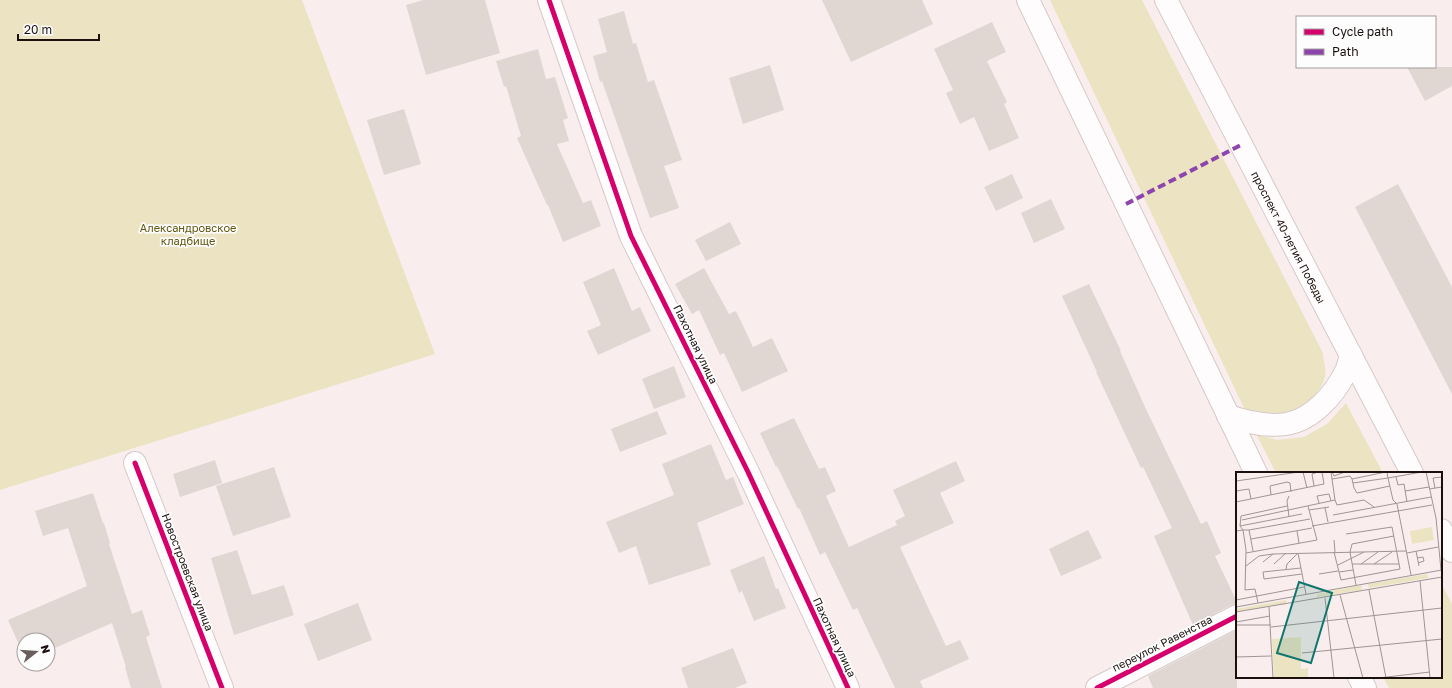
<svg xmlns="http://www.w3.org/2000/svg" width="1452" height="688" font-family="'Golos Text',sans-serif">
<style>
.green{fill:#ece3c3}
.building{fill:#e0d7d3}
.lines{fill:none;stroke-linecap:round;stroke-linejoin:round}
.minor-casing{stroke:#d5cac9;stroke-width:24}
.major-casing{stroke:#d5cac9;stroke-width:24}
.minor{stroke:#fefcfc;stroke-width:22}
.major{stroke:#fefcfc;stroke-width:22}
.quiet{stroke:#8e44ad;stroke-width:4;stroke-dasharray:8 4;stroke-linecap:butt}
.cycleway-casing{stroke:#fdfdfd;stroke-width:8}
.cycleway{stroke:#d6006c;stroke-width:5}
.labels{text-anchor:middle;dominant-baseline:central;stroke-width:3.5;stroke-linejoin:round;paint-order:stroke}
.park-label{font-size:11px;fill:#62570e;stroke:#fdfdfd}
.street-label{font-size:11px;fill:#1b100e;stroke:#fdfdfd}
.inset-road{fill:none;stroke:#a09594;stroke-width:1}
.view{fill:#0f766e;fill-opacity:0.15;stroke:#0f766e;stroke-width:2}
.inset-edge{fill:none;stroke:#1b100e;stroke-width:2}
</style>
<rect width="100%" height="100%" fill="#f9eeed"/>
<g class="green">
<polygon points="0,0 302,0 435,354 0,490"/>
<path d="M 1050,0 L 1142,0 L 1323,353 C 1323,360 1327,371 1325,377 C 1318,403 1286,419 1261,416 C 1256,415 1249,410 1244,408 Z"/>
<polygon points="1346,403 1383,473 1276,473 1256,434 1277,440 1304,437 1327,424"/>
<polygon points="1441,583 1452,604 1452,688 1389,688 1383,677 1441,677"/>
</g>
<g class="building">
<polygon points="423,0 485,0 500,53 426,75 406,5"/>
<polygon points="822,0 922,0 933,24 851,62"/>
<polygon points="624,11 633,44 636,43 648,82 654,80 682,160 664,166 679,208 650,218 602,81 600,82 593,56 607,52 598,19"/>
<polygon points="992,22 1006,52 987,61 1007,102 1004,104 1019,138 989,151 974,117 960,124 946,93 953,90 934,49"/>
<polygon points="538,49 546,79 555,77 568,118 563,120 569,141 557,144 583,203 591,200 601,226 563,242 548,205 547,205 517,138 521,136 506,86 504,87 496,61"/>
<polygon points="770,65 784,110 743,124 729,78"/>
<polygon points="1407,67 1452,67 1452,86 1425,101"/>
<polygon points="404,109 421,164 384,175 367,120"/>
<polygon points="1012,174 1023,198 996,211 984,187"/>
<polygon points="1398,184 1452,287 1452,394 1355,207"/>
<polygon points="1051,199 1065,229 1034,243 1021,213"/>
<polygon points="730,222 741,244 706,261 695,240"/>
<polygon points="614,268 632,311 640,307 651,331 598,355 587,331 601,325 583,282"/>
<polygon points="704,268 729,314 736,311 753,347 772,338 788,371 742,392 724,353 720,355 699,310 692,314 675,284"/>
<polygon points="1089,284 1121,351 1120,351 1145,407 1201,524 1207,521 1221,553 1215,556 1237,602 1237,604 1231,605 1193,625 1154,536 1172,528 1143,467 1141,468 1096,372 1097,372 1062,296"/>
<polygon points="674,366 686,397 654,409 642,379"/>
<polygon points="657,411 667,434 620,452 611,429"/>
<polygon points="794,418 819,469 825,467 836,491 826,496 849,547 897,525 895,521 905,516 893,490 956,461 965,481 940,493 954,523 900,547 946,646 960,640 969,659 920,681 923,688 895,688 857,608 853,610 825,552 820,555 799,508 798,509 777,466 776,467 760,433"/>
<polygon points="711,444 726,480 733,477 744,504 697,523 711,565 649,585 636,546 619,553 606,522 674,495 662,464"/>
<polygon points="215,460 222,483 180,497 173,474"/>
<polygon points="274,467 291,517 233,536 216,486"/>
<polygon points="93,493 103,523 104,523 110,543 109,544 132,614 142,610 150,635 146,637 162,688 131,688 125,667 126,667 112,623 48,651 48,640 24,640 24,656 8,620 87,586 68,528 43,536 35,511"/>
<polygon points="1088,530 1102,558 1061,576 1049,549"/>
<polygon points="237,550 252,595 284,585 294,615 234,635 211,558"/>
<polygon points="764,556 776,589 778,588 786,608 754,621 742,591 739,593 730,570"/>
<polygon points="358,603 372,640 318,661 304,624"/>
<polygon points="1237,630 1237,688 1153,688 1148,676"/>
<polygon points="733,648 747,683 735,688 688,688 681,668"/>
</g>
<g class="lines">
<defs>
<g id="minor">
<polyline points="549,0 631,236 748,472 848,688"/>
<polyline points="135,463 222,688"/>
<polyline points="1097,688 1237,616"/>
</g>
<g id="major">
<polyline points="1028,0 1256,473"/>
<path id="s1" d="M 1166,0 L 1412,473"/>
<path d="M 1228,416 C 1246,422 1267,427 1286,424 C 1312,420 1334,395 1345,373 C 1348,368 1349,361 1351,355"/>
<polyline points="1441,530 1452,551"/>
<polyline points="1359,677 1365,688"/>
</g>
</defs>
<use href="#minor" class="minor-casing"/>
<use href="#major" class="major-casing"/>
<use href="#minor" class="minor"/>
<use href="#major" class="major"/>
<polyline class="quiet" points="1126,204 1241,145"/>
<defs>
<g id="cycleway">
<polyline points="549,0 631,236 748,472 848,688"/>
<polyline points="135,463 222,688"/>
<polyline points="1097,688 1237,616"/>
</g>
</defs>
<use href="#cycleway" class="cycleway-casing"/>
<use href="#cycleway" class="cycleway"/>
</g>
<g class="labels">
<g class="park-label">
<text x="188" y="227">Александровское<tspan x="188" dy="13">кладбище</tspan></text>
</g>
<g class="street-label">
<text stroke="none"><textPath href="#s1" startOffset="267">проспект 40-летия Победы</textPath></text>
<text transform="translate(696 344) rotate(64)">Пахотная улица</text>
<text transform="translate(188 572) rotate(69)">Новостроевская улица</text>
<text transform="translate(835 637) rotate(65)">Пахотная улица</text>
<text transform="translate(1162 643) rotate(-27)">переулок Равенства</text>
</g>
</g>
<g transform="translate(1236 472)">
<rect width="206" height="206" fill="#f9eeed"/>
<path d="M 196,55 L 198,68 L 176,72 L 174,59 ZM 191,102 L 192,106 L 133,116 L 132,112 ZM 125,113 L 126,118 L 81,125 L 81,122 ZM 50,128 L 50,132 L 0,140 L 0,137 ZM 65,165 L 65,197 L 72,196 L 72,206 L 38,206 L 36,167 Z" fill="#ece3c3"/>
<path class="inset-road" d="M 67,0 L 71,16M 95,0 L 99,28M 96,0 L 98,4 L 109,0M 150,0 L 116,7 L 118,16 L 121,21 L 154,14M 190,0 L 200,46 L 205,98M 160,5 L 162,13 L 168,12 L 171,30M 96,7 L 114,4 L 116,7M 0,9 L 63,0M 117,11 L 152,6 L 151,0M 78,14 L 76,2 L 82,0M 199,16 L 197,6 L 206,5M 193,17 L 206,15M 0,19 L 13,17 L 15,27M 169,19 L 193,15M 35,23 L 34,14 L 51,10 L 54,11 L 55,20M 53,24 L 51,29 L 53,45M 0,30 L 88,12 L 86,0M 83,31 L 81,24 L 93,22 L 95,29M 89,36 L 92,50M 73,38 L 93,35M 97,43 L 195,25M 6,48 L 99,28 L 101,33 L 128,28 L 138,35M 4,54 L 66,42M 76,54 L 196,33M 13,58 L 74,47M 0,59 L 7,58 L 10,78 L 9,118 L 19,117 L 22,131M 61,59 L 63,71M 15,67 L 76,56M 98,68 L 99,80M 17,79 L 13,58 L 7,58 L 4,54 L 5,44 L 51,34M 180,79 L 183,94M 98,80 L 105,108 L 164,97 L 156,55 L 110,62M 10,81 L 81,68 L 72,34M 62,81 L 70,122M 171,81 L 202,75M 181,86 L 187,85 L 188,89 L 182,91M 27,90 L 37,82M 38,92 L 50,81M 116,92 L 163,92M 125,92 L 142,80M 138,92 L 156,80M 102,93 L 128,80M 10,94 L 23,84 L 37,82 L 170,79M 65,96 L 27,100 L 28,107 L 66,102M 50,97 L 51,92 L 62,81M 103,100 L 117,98M 83,102 L 102,99M 175,103 L 161,32 L 157,28 L 152,6 L 186,0M 184,109 L 194,206M 120,113 L 114,80 L 116,72 L 158,64M 133,118 L 150,206M 104,123 L 127,206M 89,126 L 98,206M 0,128 L 68,115M 0,135 L 206,98M 33,135 L 37,206M 0,140 L 206,105M 0,150 L 34,144M 0,153 L 35,153M 35,155 L 206,136M 66,181 L 206,167M 0,185 L 35,184M 142,206 L 194,200"/>
<path class="view" d="M 63,110 L 96,121 L 75,191 L 41,181 Z"/>
<rect width="206" height="206" class="inset-edge"/>
</g>
<rect x="1296" y="16" width="140" height="52" fill="#fdfdfd" stroke="#a39e9d"/>
<rect x="1304" y="29" width="20" height="6" fill="#d6006c" stroke="#a39e9d"/>
<text x="1332" y="36" font-size="12" fill="#1b100e">Cycle path</text>
<rect x="1304" y="49" width="20" height="6" fill="#8e44ad" stroke="#a39e9d"/>
<text x="1332" y="56" font-size="12" fill="#1b100e">Path</text>
<g transform="translate(36 652) rotate(73)"><circle r="19" fill="#fdfdfd" stroke="#a39e9d"/>
<path d="M0-3L7 15L0 10L-7 15Z" fill="#695e5c"/>
<text y="-6" font-size="11" font-weight="bold" text-anchor="middle" fill="#1b100e">N</text>
</g>
<path d="M18 34v6h81v-6" fill="none" stroke="#1b100e" stroke-width="2"/>
<text x="24" y="34" font-size="12" fill="#1b100e" stroke="#fdfdfd" stroke-width="3" paint-order="stroke">20 m</text>
</svg>
